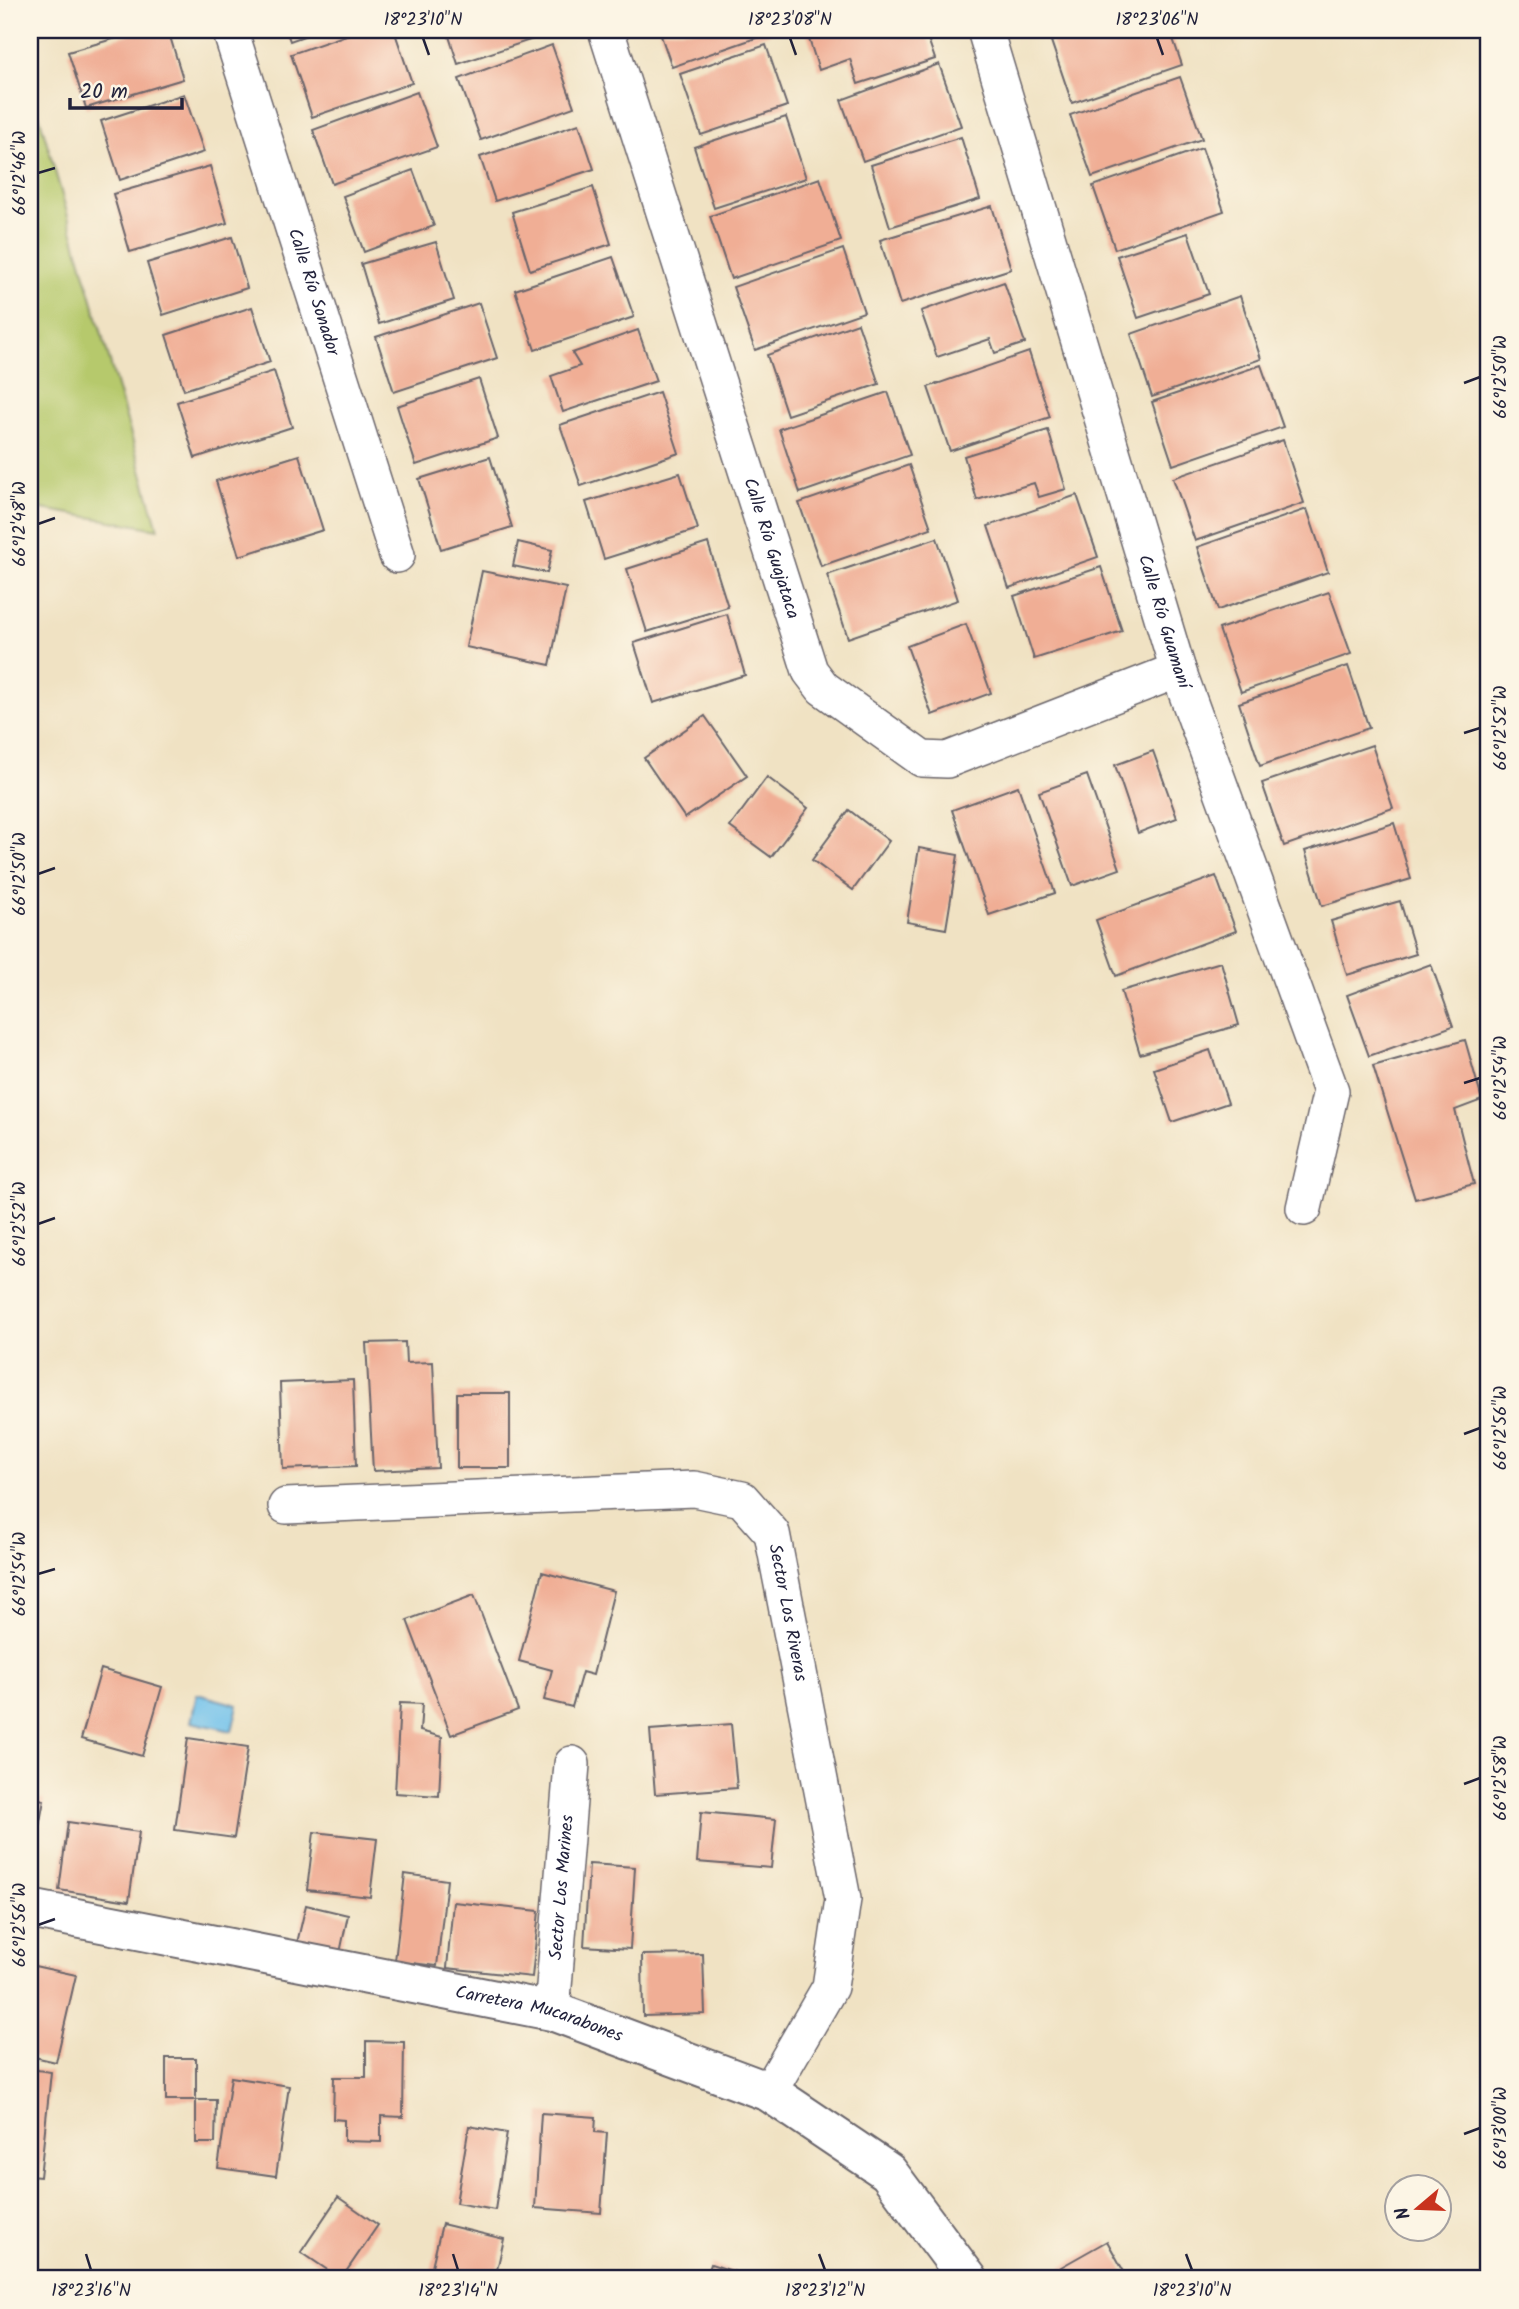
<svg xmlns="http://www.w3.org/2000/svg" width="1519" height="2309" font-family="Kalam,sans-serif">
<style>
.green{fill:#b6c96c;stroke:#6c7654;stroke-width:2}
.water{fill:#6fc1eb;stroke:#487293;stroke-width:2}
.building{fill:#f0ae95}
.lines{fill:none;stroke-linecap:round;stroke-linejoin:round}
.minor-casing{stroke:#6a656b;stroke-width:38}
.tertiary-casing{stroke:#6a656b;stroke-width:42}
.minor{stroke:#fff;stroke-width:35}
.tertiary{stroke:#fff;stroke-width:38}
.ticks{fill:none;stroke:#22223b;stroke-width:2.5}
.labels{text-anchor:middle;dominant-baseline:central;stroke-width:5;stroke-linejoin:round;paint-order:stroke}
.street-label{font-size:18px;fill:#22223b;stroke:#fcf5e5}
.neatline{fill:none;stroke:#22223b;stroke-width:2.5}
.ticks-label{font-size:18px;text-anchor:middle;fill:#22223b}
</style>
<rect width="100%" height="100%" fill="#fcf5e5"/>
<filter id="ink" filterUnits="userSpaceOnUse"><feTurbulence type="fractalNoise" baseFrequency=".0143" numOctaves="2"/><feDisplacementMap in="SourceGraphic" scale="14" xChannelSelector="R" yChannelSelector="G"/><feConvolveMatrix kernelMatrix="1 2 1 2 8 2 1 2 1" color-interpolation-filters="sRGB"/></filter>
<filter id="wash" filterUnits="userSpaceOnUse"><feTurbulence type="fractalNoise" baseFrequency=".00686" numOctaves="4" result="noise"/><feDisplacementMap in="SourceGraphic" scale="28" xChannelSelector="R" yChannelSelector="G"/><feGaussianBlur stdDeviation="1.57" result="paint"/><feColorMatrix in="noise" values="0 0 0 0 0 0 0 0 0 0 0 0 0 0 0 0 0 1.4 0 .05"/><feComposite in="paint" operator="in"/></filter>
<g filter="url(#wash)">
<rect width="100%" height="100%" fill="#f0e2c3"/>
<polygon class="green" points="30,84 158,529 30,507"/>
<polygon class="water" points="197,1694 238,1705 232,1731 191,1722"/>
<g id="blocks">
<g class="building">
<polygon points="144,30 168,30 183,79 86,108 68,52"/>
<polygon points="286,30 321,30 290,41"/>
<polygon points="361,30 394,30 412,83 312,117 291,54"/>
<polygon points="447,30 547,30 548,34 458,64"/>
<polygon points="659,30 779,30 672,67"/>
<polygon points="817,30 925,30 935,59 858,84 850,59 819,70 807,33"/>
<polygon points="1082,30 1170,30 1182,65 1072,103 1051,41"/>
<polygon points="552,45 574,107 481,140 459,79"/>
<polygon points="766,45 787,106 701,135 680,74"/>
<polygon points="939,64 961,126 863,161 841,100"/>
<polygon points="1180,77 1202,139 1092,177 1070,115"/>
<polygon points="417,92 437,147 332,184 313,130"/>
<polygon points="184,94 204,152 120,180 101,121"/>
<polygon points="786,117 806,178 714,208 694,147"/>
<polygon points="579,124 594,169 495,201 480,157"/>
<polygon points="961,137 980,199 890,227 871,165"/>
<polygon points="1202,148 1224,211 1115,249 1093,186"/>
<polygon points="210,166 227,223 130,252 113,194"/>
<polygon points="413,170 434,226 364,252 343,196"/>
<polygon points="820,178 841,241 731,279 710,216"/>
<polygon points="593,187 611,244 530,270 512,212"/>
<polygon points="992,206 1011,269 900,304 880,240"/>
<polygon points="1188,233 1209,294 1138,318 1117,256"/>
<polygon points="232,237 247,288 163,315 147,263"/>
<polygon points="436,242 454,300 379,324 361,264"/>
<polygon points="843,249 864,312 755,350 733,287"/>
<polygon points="613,257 634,317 535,350 515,290"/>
<polygon points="1004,282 1025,343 995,353 990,339 937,357 921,311"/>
<polygon points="1240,296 1261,359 1152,397 1131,334"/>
<polygon points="479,303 497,358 394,392 376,337"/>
<polygon points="252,307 270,362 184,390 166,335"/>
<polygon points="858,323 879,384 787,415 767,355"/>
<polygon points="638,330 656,381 563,412 551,376 580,366 572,353"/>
<polygon points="1029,352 1050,417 950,451 928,387"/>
<polygon points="1261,365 1283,427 1173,465 1152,402"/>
<polygon points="274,371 292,427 195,458 177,402"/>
<polygon points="479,379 498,438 416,465 397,406"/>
<polygon points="659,392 679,453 581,486 560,425"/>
<polygon points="888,392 910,455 800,493 779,429"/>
<polygon points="1048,430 1066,489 1039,497 1034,483 977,500 964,456"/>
<polygon points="1283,440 1304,503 1195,541 1173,478"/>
<polygon points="299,455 323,530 239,556 216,481"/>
<polygon points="490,457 512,527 441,549 419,479"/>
<polygon points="909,465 931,528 821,566 799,503"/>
<polygon points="680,473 698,529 604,559 586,502"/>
<polygon points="1077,495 1098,557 1009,588 988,526"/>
<polygon points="1307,509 1328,572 1218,610 1197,547"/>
<polygon points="937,538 958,600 848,638 827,575"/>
<polygon points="518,542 552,550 547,573 513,566"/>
<polygon points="708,543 728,607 647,632 627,569"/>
<polygon points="1101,567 1122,631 1034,659 1014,596"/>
<polygon points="482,571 566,588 550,665 466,647"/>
<polygon points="1329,592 1351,654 1241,692 1219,629"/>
<polygon points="727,614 745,675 653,703 634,643"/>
<polygon points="966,624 991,693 932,715 907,646"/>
<polygon points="1348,666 1369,728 1260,766 1239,703"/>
<polygon points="705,716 747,776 685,818 644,758"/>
<polygon points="1372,745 1393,808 1284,846 1262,783"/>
<polygon points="1153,751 1177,818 1138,833 1115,765"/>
<polygon points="1087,775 1120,869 1072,886 1039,792"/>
<polygon points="767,777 808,808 771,857 730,827"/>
<polygon points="1018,786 1055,893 989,915 952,810"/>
<polygon points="849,810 889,841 853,890 812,860"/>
<polygon points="1394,823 1411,879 1322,906 1305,851"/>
<polygon points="919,848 958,855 946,929 907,922"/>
<polygon points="1216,876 1236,931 1116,976 1096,920"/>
<polygon points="1400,901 1416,954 1347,975 1331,921"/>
<polygon points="1221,962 1239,1025 1140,1054 1121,991"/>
<polygon points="1431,964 1453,1026 1369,1056 1347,995"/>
<polygon points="1465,1040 1482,1100 1455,1110 1474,1184 1415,1199 1373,1066"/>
<polygon points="1210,1050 1228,1103 1172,1122 1154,1069"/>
<polygon points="405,1342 406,1363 433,1362 438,1468 373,1471 366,1343"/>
<polygon points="353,1380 356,1466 283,1469 280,1383"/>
<rect x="457" y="1393" width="53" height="75"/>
<polygon points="542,1572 614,1591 593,1675 582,1672 572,1707 544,1700 552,1670 519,1661"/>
<polygon points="474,1595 518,1710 451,1735 407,1620"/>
<polygon points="101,1669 162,1687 142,1756 81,1739"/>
<polygon points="400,1703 422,1704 420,1731 442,1737 439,1796 395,1793"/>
<polygon points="731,1724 737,1788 655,1794 650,1730"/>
<polygon points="188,1738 248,1747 234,1838 175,1830"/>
<polygon points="30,1797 44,1800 33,1859 30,1859"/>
<polygon points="701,1812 776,1819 771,1868 697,1862"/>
<polygon points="68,1822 139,1832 129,1901 59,1890"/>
<polygon points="314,1832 377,1839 370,1897 307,1890"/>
<polygon points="589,1864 635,1867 630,1949 584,1946"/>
<polygon points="405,1874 447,1880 437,1966 395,1961"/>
<polygon points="453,1902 539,1911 532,1977 447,1968"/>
<polygon points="306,1905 348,1915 340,1953 297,1943"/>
<polygon points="703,1954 705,2014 643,2016 642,1955"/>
<polygon points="30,1965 76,1975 56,2062 30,2056"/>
<polygon points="366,2041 404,2042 403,2117 381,2116 381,2142 344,2141 344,2120 333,2119 334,2077 366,2077"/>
<rect x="166" y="2058" width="30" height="42"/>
<polygon points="30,2069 51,2072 40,2177 30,2176"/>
<polygon points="231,2077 289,2086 276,2176 218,2168"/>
<polygon points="196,2100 216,2100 215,2143 196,2143"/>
<polygon points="541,2113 596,2117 595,2132 607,2133 601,2213 535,2208"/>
<polygon points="469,2126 507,2133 495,2210 456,2203"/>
<polygon points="338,2197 378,2225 341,2279 301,2252"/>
<polygon points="442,2224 504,2239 495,2279 429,2279"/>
<polygon points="1107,2241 1128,2279 1068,2279 1061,2267"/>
<polygon points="711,2264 756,2279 706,2279"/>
</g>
</g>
</g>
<g filter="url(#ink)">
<use href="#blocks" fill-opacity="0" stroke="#6a656b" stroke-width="2"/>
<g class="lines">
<defs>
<g id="minor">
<path id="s1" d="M 230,30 L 397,555"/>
<path id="s2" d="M 606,30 L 804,652 L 810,671 L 823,688 L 922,759 L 947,760 L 1178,670"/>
<path id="s3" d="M 985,30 L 1178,670 L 1331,1091 L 1304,1208"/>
<path id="s4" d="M 286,1506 L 694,1489 L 742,1499 L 772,1533 L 843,1899 L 830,1987 L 769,2092"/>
<path id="s5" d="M 552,2011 L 572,1764"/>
</g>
<g id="tertiary">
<path id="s6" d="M 30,1909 L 552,2011 L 769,2092 L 888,2172 L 968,2279"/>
</g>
</defs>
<use href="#minor" class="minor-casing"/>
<use href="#tertiary" class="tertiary-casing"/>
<use href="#minor" class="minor"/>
<use href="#tertiary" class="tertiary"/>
</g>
</g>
<path class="ticks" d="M 423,38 L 429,55M 790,38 L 796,55M 1157,38 L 1163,55M 38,173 L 55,168M 1464,383 L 1480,377M 38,524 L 55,518M 1464,733 L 1480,728M 38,874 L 55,868M 1464,1083 L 1480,1078M 38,1224 L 55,1218M 1464,1434 L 1480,1428M 38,1574 L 55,1569M 1464,1784 L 1480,1778M 38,1925 L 55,1919M 1464,2134 L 1480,2128M 86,2254 L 91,2270M 453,2254 L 458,2270M 819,2254 L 825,2270M 1186,2254 L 1192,2270"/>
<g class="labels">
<g class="street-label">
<text stroke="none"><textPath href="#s1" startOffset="275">Calle Río Sonador</textPath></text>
<text stroke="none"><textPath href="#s2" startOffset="544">Calle Río Guajataca</textPath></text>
<text stroke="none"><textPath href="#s3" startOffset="618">Calle Río Guamaní</textPath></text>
<text stroke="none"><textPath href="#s4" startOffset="584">Sector Los Riveras</textPath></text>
<text stroke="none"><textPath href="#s5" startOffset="124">Sector Los Marines</textPath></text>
<text stroke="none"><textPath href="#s6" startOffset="520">Carretera Mucarabones</textPath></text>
</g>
</g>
<rect width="1519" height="2309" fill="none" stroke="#fcf5e5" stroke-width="77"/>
<g transform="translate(1418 2208) rotate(251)"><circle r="33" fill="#fcf5e5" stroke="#a5a1a1" stroke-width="2"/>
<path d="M0-5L12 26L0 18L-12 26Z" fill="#c8321e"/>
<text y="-10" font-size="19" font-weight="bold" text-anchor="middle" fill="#22223b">N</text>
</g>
<path d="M70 98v10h112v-10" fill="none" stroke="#22223b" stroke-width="3.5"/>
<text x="80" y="98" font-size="21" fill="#22223b" stroke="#fcf5e5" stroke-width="5" paint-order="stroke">20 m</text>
<rect x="38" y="38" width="1442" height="2232" class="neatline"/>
<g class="ticks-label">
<text x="423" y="25">18°23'10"N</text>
<text x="790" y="25">18°23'08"N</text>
<text x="1157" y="25">18°23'06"N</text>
<text transform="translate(19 173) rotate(-90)" y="6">66°12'46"W</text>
<text transform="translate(1500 377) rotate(-90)" y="6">66°12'50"W</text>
<text transform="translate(19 524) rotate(-90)" y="6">66°12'48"W</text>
<text transform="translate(1500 728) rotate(-90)" y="6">66°12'52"W</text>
<text transform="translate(19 874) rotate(-90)" y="6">66°12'50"W</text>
<text transform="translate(1500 1078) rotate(-90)" y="6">66°12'54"W</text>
<text transform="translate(19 1224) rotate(-90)" y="6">66°12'52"W</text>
<text transform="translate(1500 1428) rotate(-90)" y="6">66°12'56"W</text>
<text transform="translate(19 1574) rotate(-90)" y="6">66°12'54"W</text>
<text transform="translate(1500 1778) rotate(-90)" y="6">66°12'58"W</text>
<text transform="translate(19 1925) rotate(-90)" y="6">66°12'56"W</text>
<text transform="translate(1500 2128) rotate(-90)" y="6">66°13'00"W</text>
<text x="91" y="2296">18°23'16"N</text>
<text x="458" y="2296">18°23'14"N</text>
<text x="825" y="2296">18°23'12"N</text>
<text x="1192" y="2296">18°23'10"N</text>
</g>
</svg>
